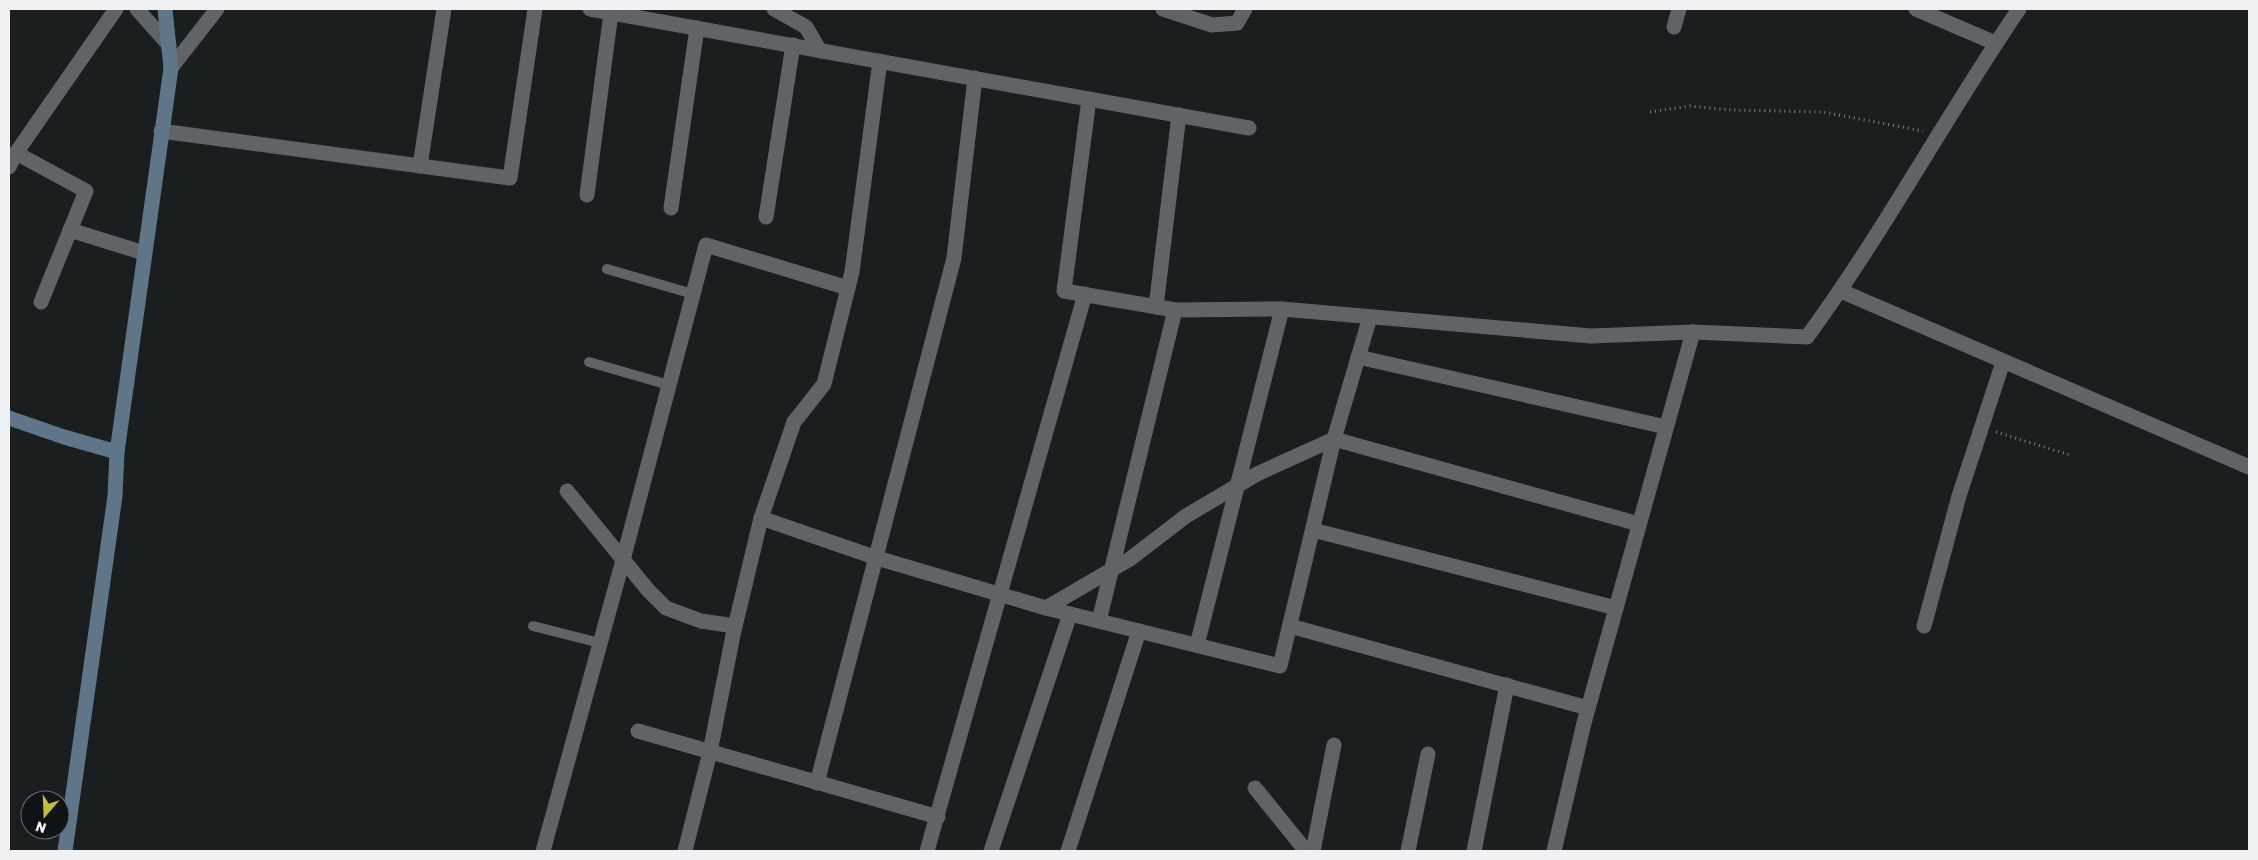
<svg xmlns="http://www.w3.org/2000/svg" width="2258" height="860" font-family="Rubik,sans-serif">
<style>
.lines{fill:none;stroke-linecap:round;stroke-linejoin:round}
.path{stroke:#818485;stroke-width:3;stroke-dasharray:1 4;stroke-linecap:butt}
.lane{stroke:#606466;stroke-width:10}
.street{stroke:#606466;stroke-width:15}
.secondary{stroke:#5e7688;stroke-width:15}
</style>
<rect width="100%" height="100%" fill="#1a1e1f"/>
<g class="lines">
<g class="path">
<polyline points="1650,112 1690,106 1731,110 1823,112 1923,131"/>
<polyline points="1996,432 2070,455"/>
</g>
<g class="lane">
<polyline points="607,269 693,294"/>
<polyline points="589,362 669,385"/>
<polyline points="533,626 600,643"/>
</g>
<g class="street">
<polyline points="137,9 169,45"/>
<polyline points="590,9 1249,128"/>
<polyline points="774,9 806,27 820,51"/>
<polyline points="1163,9 1212,25 1237,23 1245,9"/>
<polyline points="1916,9 1995,43"/>
<polyline points="1674,27 1679,9"/>
<polyline points="171,68 217,9"/>
<path d="M 1089,99 L 1064,291 L 1175,310 L 1282,309 L 1591,336 L 1693,332 L 1807,337 C 1884,232 1946,116 2019,9"/>
<polyline points="161,131 510,178 535,9"/>
<polyline points="16,153 86,191 41,302"/>
<polyline points="420,166 444,9"/>
<polyline points="9,167 16,153 116,9"/>
<polyline points="587,195 611,13"/>
<polyline points="671,208 697,28"/>
<polyline points="766,217 793,45"/>
<polyline points="70,230 144,253"/>
<polyline points="1841,291 2249,467"/>
<polyline points="1156,307 1179,115"/>
<polyline points="1358,357 1666,427"/>
<polyline points="567,491 648,590 666,608 701,621 735,626"/>
<polyline points="761,518 877,558 1046,608 1280,666 1334,439 1370,317"/>
<polyline points="1313,530 1616,608"/>
<polyline points="1046,608 1130,559 1186,516 1257,474 1334,439 1639,524"/>
<polyline points="1099,621 1175,310"/>
<polyline points="1290,626 1588,708"/>
<polyline points="1924,626 1959,496 2003,362"/>
<polyline points="1197,645 1282,309"/>
<polyline points="638,731 938,817"/>
<polyline points="817,783 954,258 975,78"/>
<polyline points="1255,788 1306,851"/>
<polyline points="543,851 623,560 706,245 848,288"/>
<polyline points="685,851 710,752 733,635 761,518 794,422 824,384 852,272 880,61"/>
<polyline points="927,851 1085,294"/>
<polyline points="991,851 1070,614"/>
<polyline points="1068,851 1139,631"/>
<polyline points="1313,851 1334,745"/>
<polyline points="1408,851 1428,754"/>
<polyline points="1474,851 1507,685"/>
<polyline points="1554,851 1584,723 1693,332"/>
</g>
<g class="secondary">
<polyline points="9,418 64,437 117,452"/>
<polyline points="65,851 115,496 117,452 171,68 165,9"/>
</g>
</g>
<rect width="2258" height="860" fill="none" stroke="#eff1f2" stroke-width="20"/>
<g transform="translate(45 815) rotate(199)"><circle r="24" fill="#111416" stroke="#6a6c6e"/>
<path d="M0-4L9 19L0 12L-9 19Z" fill="#c2bd3f"/>
<text y="-8" font-size="14" font-weight="bold" text-anchor="middle" fill="#eff1f2">N</text>
</g>
</svg>
